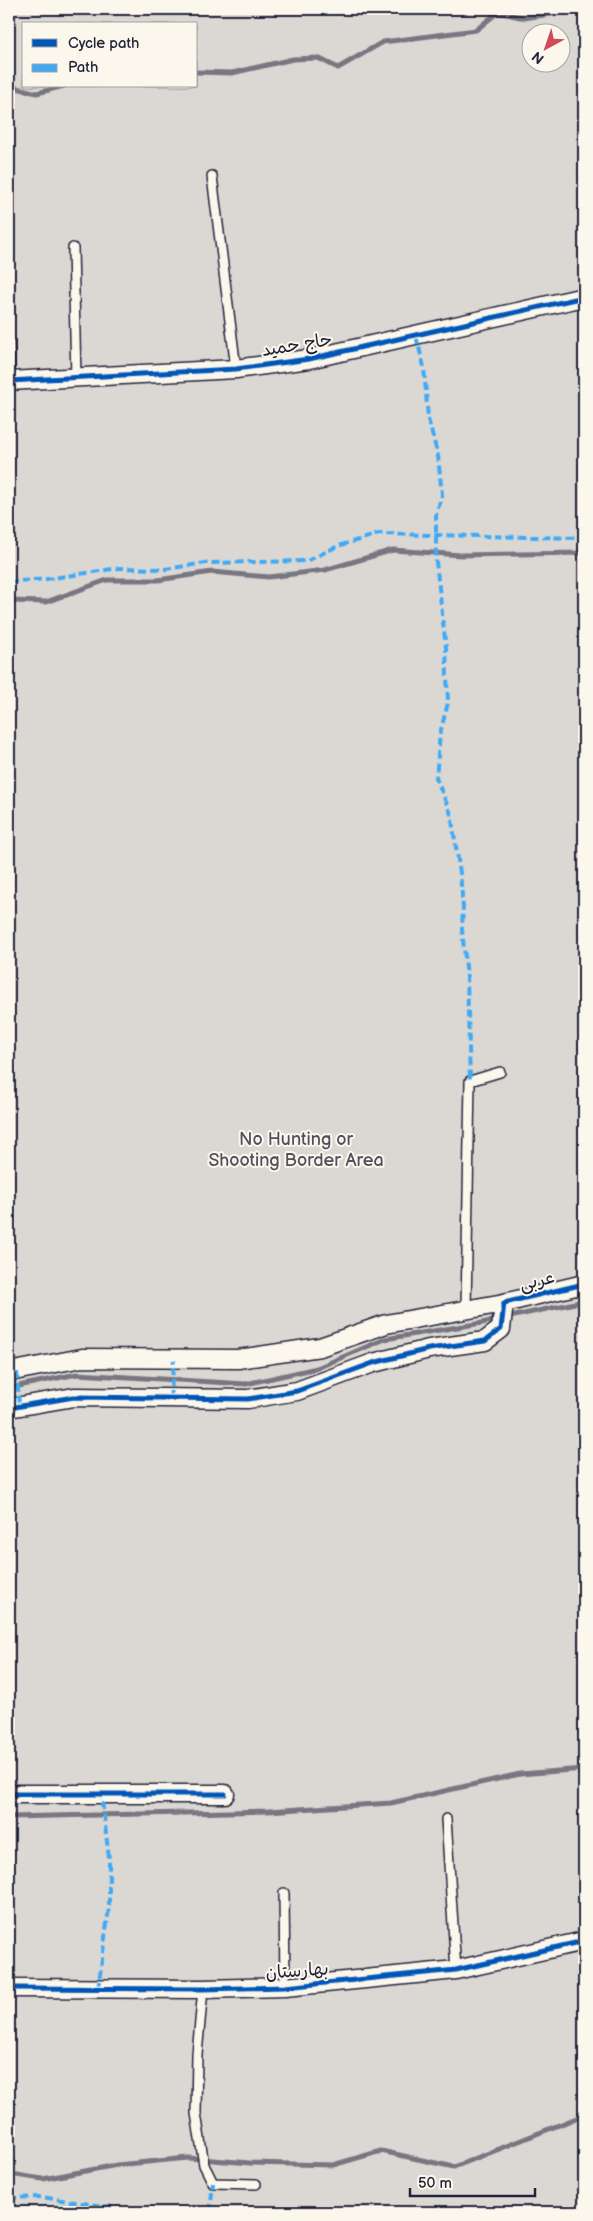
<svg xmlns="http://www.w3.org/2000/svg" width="593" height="2221" font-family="'Balsamiq Sans','Playpen Sans Arabic',sans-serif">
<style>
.green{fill:#dbd8d3;stroke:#7e7d87;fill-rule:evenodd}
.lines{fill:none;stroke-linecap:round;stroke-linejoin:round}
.stream{stroke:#787681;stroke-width:5}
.service-casing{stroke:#22223b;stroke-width:12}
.minor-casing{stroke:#22223b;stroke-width:21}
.service{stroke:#fbf7ec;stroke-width:9}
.minor{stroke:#fbf7ec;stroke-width:18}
.quiet{stroke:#3fa9f5;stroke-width:4;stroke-dasharray:8 4;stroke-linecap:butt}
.cycleway-casing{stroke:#fbf7ec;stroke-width:8}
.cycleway{stroke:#0057b8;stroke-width:5}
.labels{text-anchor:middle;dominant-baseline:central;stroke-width:4;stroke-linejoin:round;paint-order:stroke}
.street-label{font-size:18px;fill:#22223b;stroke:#fbf7ec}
.park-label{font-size:18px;fill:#505061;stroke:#fbf7ec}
</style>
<rect width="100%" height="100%" fill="#fbf7ec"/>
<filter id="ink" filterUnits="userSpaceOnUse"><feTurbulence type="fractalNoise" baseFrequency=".02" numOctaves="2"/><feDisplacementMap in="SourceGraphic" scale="10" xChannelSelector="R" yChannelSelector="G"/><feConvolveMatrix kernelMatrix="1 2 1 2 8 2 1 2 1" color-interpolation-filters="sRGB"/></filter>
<g filter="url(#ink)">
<path class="green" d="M 9,9 L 584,9 L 584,2212 L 9,2212 ZM 24,24 L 196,24 L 196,86 L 24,86 ZM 530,32 L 560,32 L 560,62 L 530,62 Z"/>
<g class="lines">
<g class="stream">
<polyline points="196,72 232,73 293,59 318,58 338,68 383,42 476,30 498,12 524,18 584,9"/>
<polyline points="9,86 37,93 64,86"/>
<polyline points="9,601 46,602 107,580 158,580 212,572 269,577 325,570 393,550 461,555 584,553"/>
<polyline points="9,1388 77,1374 246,1384 317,1368 385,1339 482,1323 584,1301"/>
<polyline points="9,1817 268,1811 391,1803 520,1774 584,1769"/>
<polyline points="9,2174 43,2179 117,2165 188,2158 250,2163 333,2165 381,2151 454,2167 584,2115"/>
</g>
<defs>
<g id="service">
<polyline points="212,176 236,369"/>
<polyline points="73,248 76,378"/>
<polyline points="9,342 10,381"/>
<polyline points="466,1309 470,1081 500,1072"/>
<polyline points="446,1819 456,1970"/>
<polyline points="284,1893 285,1987"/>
<polyline points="203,1989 197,2054 196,2113 204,2165 213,2183 256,2184"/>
</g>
<g id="minor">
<polyline points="9,381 236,369 309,359 584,297"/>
<polyline points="9,1372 82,1358 238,1359 320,1347 386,1324 504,1303"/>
<polyline points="9,1408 74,1397 248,1399 297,1391 373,1363 429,1349 485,1341 501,1329 504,1303 584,1284"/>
<polyline points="9,1794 225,1794"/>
<polyline points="9,1988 203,1989 285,1987 456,1970 584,1941"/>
</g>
</defs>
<use href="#service" class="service-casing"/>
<use href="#minor" class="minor-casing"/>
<use href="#service" class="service"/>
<use href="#minor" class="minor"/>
<g class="quiet">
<polyline points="416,336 424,367 428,419 438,456 442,495 436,515 436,562 446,648 448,703 440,733 436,778 451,814 460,873 463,907 462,930 467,977 470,1081"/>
<polyline points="9,482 10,381"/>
<polyline points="9,582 47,579 119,568 165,569 206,563 307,561 338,546 379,534 584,538"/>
<polyline points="17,1372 19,1406"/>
<polyline points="170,1399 174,1360"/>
<polyline points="98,1989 109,1908 109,1858 101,1793"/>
<polyline points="9,2198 41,2197 145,2212"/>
<polyline points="210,2212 213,2183"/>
</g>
<defs>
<g id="cycleway">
<polyline points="9,381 236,369 309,359 584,297"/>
<polyline points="9,1408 74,1397 248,1399 297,1391 373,1363 429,1349 485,1341 501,1329 504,1303 584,1284"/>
<polyline points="9,1794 225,1794"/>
<polyline points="9,1988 203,1989 285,1987 456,1970 584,1941"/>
</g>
</defs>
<use href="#cycleway" class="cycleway-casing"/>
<use href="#cycleway" class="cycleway"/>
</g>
</g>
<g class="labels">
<g class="street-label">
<text transform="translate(297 345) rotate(-9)">حاج حمید</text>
<text transform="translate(537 1281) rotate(-13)">عربی</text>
<text transform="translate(297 1971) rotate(-4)">بهارستان</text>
</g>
<g class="park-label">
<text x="296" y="1139">No Hunting or<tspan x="296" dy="21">Shooting Border Area</tspan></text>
</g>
</g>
<rect width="593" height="2221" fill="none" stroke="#fbf7ec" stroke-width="30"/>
<rect x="15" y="15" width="563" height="2191" fill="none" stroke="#22223b" stroke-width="2" filter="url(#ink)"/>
<rect x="22" y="22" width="175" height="65" fill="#fbf7ec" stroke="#a4a2a5"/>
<rect x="32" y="39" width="25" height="8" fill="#0057b8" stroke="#a4a2a5"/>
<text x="68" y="48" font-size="15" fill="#22223b">Cycle path</text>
<rect x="32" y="64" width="25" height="8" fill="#3fa9f5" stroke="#a4a2a5"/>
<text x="68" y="72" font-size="15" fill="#22223b">Path</text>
<g transform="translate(546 48) rotate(220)"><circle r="24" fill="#fbf7ec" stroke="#a4a2a5"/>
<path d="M0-4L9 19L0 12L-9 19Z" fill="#d1495b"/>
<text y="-8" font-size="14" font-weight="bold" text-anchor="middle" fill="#22223b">N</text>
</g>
<path d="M410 2188v8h125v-8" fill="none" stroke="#22223b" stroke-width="2.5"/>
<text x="418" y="2188" font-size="15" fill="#22223b" stroke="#fbf7ec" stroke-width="4" paint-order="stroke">50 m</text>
</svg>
